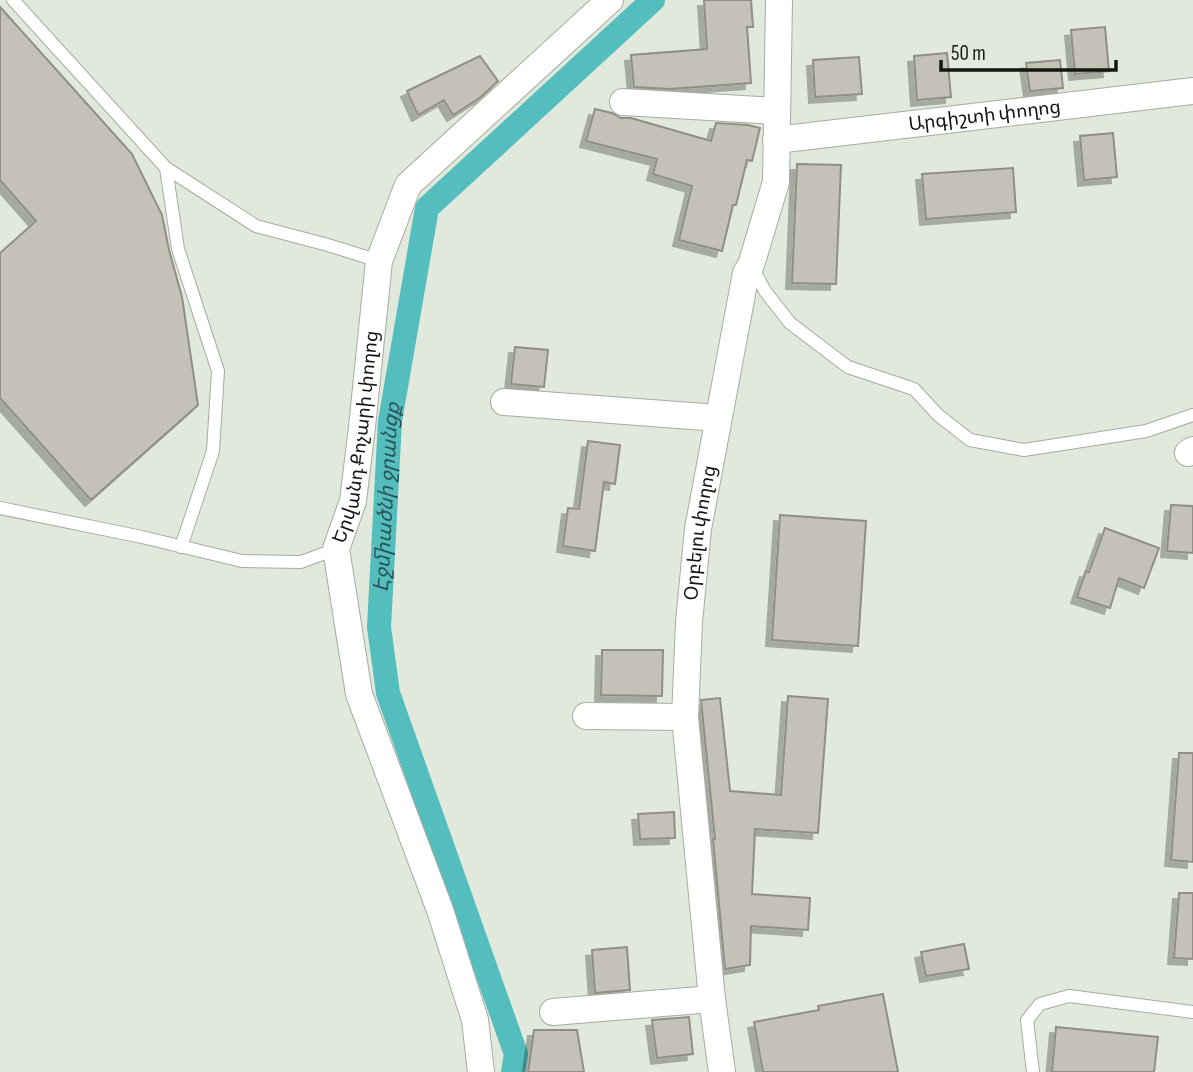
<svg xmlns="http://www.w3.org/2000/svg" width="1193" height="1072" font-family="'Sofia Sans Condensed','Noto Sans Armenian',sans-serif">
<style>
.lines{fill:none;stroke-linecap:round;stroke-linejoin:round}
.canal{stroke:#54bdbe;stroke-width:24}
.building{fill:#c4c2b6;stroke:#918f84;stroke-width:2;filter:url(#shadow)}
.lane-casing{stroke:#a6aca1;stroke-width:14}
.street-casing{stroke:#a6aca1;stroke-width:28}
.lane{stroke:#fff;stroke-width:12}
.street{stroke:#fff;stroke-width:26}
.labels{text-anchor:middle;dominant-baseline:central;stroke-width:6;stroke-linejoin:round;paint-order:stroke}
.street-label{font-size:19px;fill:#141612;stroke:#e1e8dc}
.water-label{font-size:21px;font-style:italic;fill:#295758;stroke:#e1e8dc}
</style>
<defs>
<filter id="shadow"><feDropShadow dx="-6" dy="6" stdDeviation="0" flood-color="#0004"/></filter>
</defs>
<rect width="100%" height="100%" fill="#e1e8dc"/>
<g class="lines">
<path class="canal" id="s1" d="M 513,1072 L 516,1054 L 388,693 L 379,627 L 390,421 L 427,208 L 653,0"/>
</g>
<g class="building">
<polygon points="704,0 751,0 753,27 747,27 751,83 670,89 634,87 631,55 707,49"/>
<polygon points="0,7 132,154 162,215 169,250 182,297 198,405 91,500 0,398 0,253 36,221 0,180"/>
<polygon points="1105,27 1109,71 1075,74 1071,30"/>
<polygon points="947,53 951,97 917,100 914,56"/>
<polygon points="480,56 498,81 481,97 453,115 444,100 418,115 407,91"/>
<polygon points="859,57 862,94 815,97 813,60"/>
<polygon points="1060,60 1063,88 1030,91 1026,63"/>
<polygon points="595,109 612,113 621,118 631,118 711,141 716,123 748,125 760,128 752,161 747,160 736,205 733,205 722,251 679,240 692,186 653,174 657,159 586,141"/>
<polygon points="1113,133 1117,177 1084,180 1080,136"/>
<polygon points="797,164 841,165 836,284 792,283"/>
<polygon points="1013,168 1016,212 926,219 922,174"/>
<polygon points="515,347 548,350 544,387 511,384"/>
<polygon points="588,441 620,445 615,484 604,482 595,551 563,546 568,508 579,509"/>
<polygon points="1171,505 1193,506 1193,553 1167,551"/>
<polygon points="780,515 866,521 858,646 772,640"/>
<polygon points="1105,528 1159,548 1144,588 1119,578 1110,608 1077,597 1086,571 1089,572"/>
<polygon points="602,650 663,650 662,696 601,695"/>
<polygon points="788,696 828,699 818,833 755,829 752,894 810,898 808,930 751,926 750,965 725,969 713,839 715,839 701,700 720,698 730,791 781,795"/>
<polygon points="1179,753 1193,753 1193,862 1171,860"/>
<polygon points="674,812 675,838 640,839 638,814"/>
<polygon points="1179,893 1193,893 1193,959 1174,958"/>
<polygon points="964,944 969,969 926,976 921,952"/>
<polygon points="627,947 630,990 595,993 592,950"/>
<polygon points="883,994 898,1072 763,1072 754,1022 819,1010 818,1006"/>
<polygon points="689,1017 693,1054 657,1058 652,1020"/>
<polygon points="1056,1027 1158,1037 1154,1072 1052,1072"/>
<polygon points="534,1030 577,1030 584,1072 528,1072"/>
</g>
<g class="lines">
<defs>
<g id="lane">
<polyline points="13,0 166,168 256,226 328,245 379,261"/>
<polyline points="166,168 178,249 218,371 213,451 181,547"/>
<polyline points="751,265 765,291 790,323 848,367 914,389 938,415 970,440 1024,450 1146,431 1193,415"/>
<polyline points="0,508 142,537 242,561 301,562 336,549"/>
<polyline points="1033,1072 1027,1020 1040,1004 1069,996 1193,1012"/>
</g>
<g id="street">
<polyline points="623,102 776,111"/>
<path id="s2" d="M 776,140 L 1193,91"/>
<polyline points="504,402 718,418"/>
<polyline points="1188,453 1193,450"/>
<polyline points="586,716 685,717"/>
<polyline points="553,1012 712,999"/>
<path id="s3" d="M 481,1072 L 475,1020 L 440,910 L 359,694 L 336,549 L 353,501 L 362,427 L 379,261 L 408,185 L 610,0"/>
<path id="s4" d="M 722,1072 L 712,999 L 685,717 L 689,622 L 698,529 L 746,273 L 751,265 L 776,182 L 779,0"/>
</g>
</defs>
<use href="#lane" class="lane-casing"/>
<use href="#street" class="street-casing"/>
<use href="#lane" class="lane"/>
<use href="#street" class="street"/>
</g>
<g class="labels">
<g class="street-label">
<text stroke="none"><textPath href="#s2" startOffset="210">Արգիշտի փողոց</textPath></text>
<text stroke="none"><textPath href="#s3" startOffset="660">Երվանդ Քոչարի փողոց</textPath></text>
<text stroke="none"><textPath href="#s4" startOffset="542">Օրբելու փողոց</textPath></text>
</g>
<g class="water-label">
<text stroke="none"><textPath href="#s1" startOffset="598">Էջմիածնի ջրանցք</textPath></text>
</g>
</g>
<path d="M941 60v10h175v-10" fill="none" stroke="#141612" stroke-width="3.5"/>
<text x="951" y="60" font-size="21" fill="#141612" stroke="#e1e8dc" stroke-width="5" paint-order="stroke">50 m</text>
</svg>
